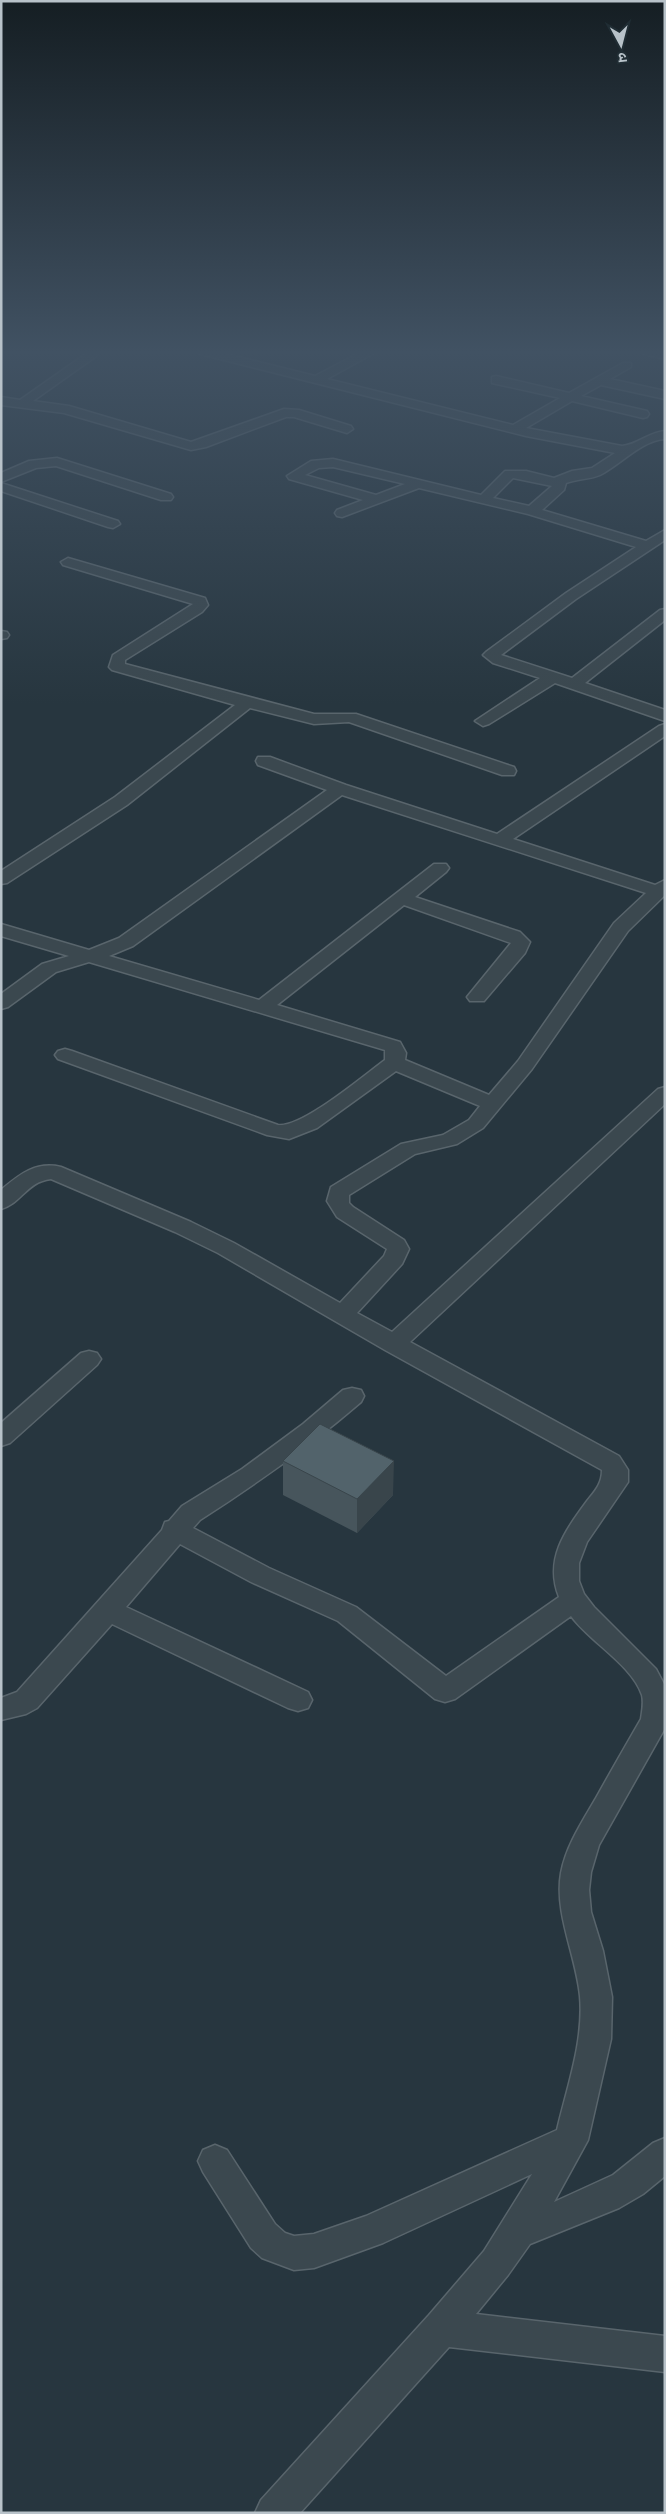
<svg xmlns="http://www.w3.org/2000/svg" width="666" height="2514" font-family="Helvetica,'Noto Sans Devanagari',sans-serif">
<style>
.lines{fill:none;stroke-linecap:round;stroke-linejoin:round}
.minor-casing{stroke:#59656c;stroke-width:3}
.minor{fill:#3b484f;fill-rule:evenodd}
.wall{fill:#47555c}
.shaded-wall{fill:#39454b}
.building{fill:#52636b;stroke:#39454b}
</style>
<rect width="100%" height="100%" fill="#27363f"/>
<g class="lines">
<defs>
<g id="minor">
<polygon points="93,352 97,355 95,357 33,401 69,406 191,442 284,409 299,410 351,426 353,429 347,433 294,417 286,417 206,447 191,450 64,413 1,405 1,397 20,400 87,353"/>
<path d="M 198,352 L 218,352 L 315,376 L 361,352 L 376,352 L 327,379 L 513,425 L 560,398 L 492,383 L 492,377 L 496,376 L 569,393 L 623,363 L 631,363 L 631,367 L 610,379 L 665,391 L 665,399 L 601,385 L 581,396 L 647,411 L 649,414 L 647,417 L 643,418 L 572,401 L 526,428 L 622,446 C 637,445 649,432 665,431 L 665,439 C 642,440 620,465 600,475 C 591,479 577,479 566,483 L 564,490 L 542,510 L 646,541 L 665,530 L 665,540 L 576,599 L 501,655 L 572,678 L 660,610 L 665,609 L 665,620 L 585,683 L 665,710 L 665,721 L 555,683 L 489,724 L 483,726 L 475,721 L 540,678 L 493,663 L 483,655 L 486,652 L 566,593 L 636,547 L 528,514 L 419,488 L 342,517 L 337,516 L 335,513 L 337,510 L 363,500 L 289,479 L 287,476 L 311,461 L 333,459 L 481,495 L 505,471 L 526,471 L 554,478 L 572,471 L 592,468 L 615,453 L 526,436 L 200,354 ZM 333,467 L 405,484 L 376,495 L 305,475 L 319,468 ZM 513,478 L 552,486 L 529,506 L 493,498 Z"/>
<polygon points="642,352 665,352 665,359 644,354"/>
<polygon points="57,458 171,494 173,497 171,500 161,500 56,466 36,468 1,482 1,473 29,461"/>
<polygon points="1,483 118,521 120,524 113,528 108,527 1,491"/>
<polygon points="68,558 205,598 208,605 202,612 125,660 125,664 314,714 356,714 514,767 516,771 514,775 502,775 349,722 314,724 250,708 127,805 7,883 1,884 1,871 115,797 235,705 112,670 109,667 113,655 193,604 63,565 61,562"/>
<polygon points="1,631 7,632 9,635 7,638 1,639"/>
<path d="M 665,724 L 665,736 L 513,839 L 655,885 L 665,880 L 665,895 L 628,931 L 532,1069 L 483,1128 L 457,1144 L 415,1154 L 349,1195 L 349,1203 L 353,1207 L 404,1240 L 409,1249 L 402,1264 L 357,1313 L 392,1332 L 658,1089 L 665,1087 L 665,1104 L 410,1342 L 619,1456 L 628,1470 L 628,1482 L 587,1542 L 579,1563 L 579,1581 L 584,1594 L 594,1607 L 656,1669 L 665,1686 L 665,1728 L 599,1845 L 591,1872 L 589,1890 L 591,1912 L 603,1951 L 612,1997 L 611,2039 L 588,2140 L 554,2202 L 613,2175 L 653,2143 L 665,2138 L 665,2176 L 643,2194 L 619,2208 L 530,2244 L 508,2275 L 476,2314 L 665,2336 L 665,2372 L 449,2347 L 300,2513 L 255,2513 L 261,2500 L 429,2315 L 484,2251 L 532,2174 L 383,2243 L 314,2268 L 294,2270 L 262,2258 L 251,2248 L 203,2172 L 198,2161 L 203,2150 L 215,2145 L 227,2150 L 275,2224 L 285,2233 L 294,2236 L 314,2234 L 366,2216 L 557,2130 C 567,2087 584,2041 580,1996 C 576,1955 554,1913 561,1873 C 566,1846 582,1822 596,1798 C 611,1771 626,1745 641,1719 C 642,1711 644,1703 642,1695 C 632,1665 590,1642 571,1616 L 455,1699 L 445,1702 L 435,1699 L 338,1621 L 251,1582 L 180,1544 L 126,1607 L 308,1692 L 312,1700 L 308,1708 L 298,1711 L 288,1708 L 112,1624 L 37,1708 L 26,1714 L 1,1720 L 1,1698 L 17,1692 L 162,1530 L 165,1522 L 169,1521 L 182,1506 L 242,1469 L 303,1424 L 343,1390 L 352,1388 L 361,1390 L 364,1396 L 361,1402 C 310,1446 256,1484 200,1520 L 193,1528 L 269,1568 L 356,1607 L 446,1676 L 559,1597 C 544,1559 565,1531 587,1501 C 595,1491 602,1484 602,1470 L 385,1350 L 218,1253 L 175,1232 L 51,1179 C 26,1182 22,1203 1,1209 L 1,1190 C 19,1175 35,1161 61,1167 L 191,1222 L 234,1243 L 340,1303 L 384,1256 L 387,1249 L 337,1217 L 327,1201 L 331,1187 L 401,1144 L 443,1135 L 469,1120 L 480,1106 L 396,1071 L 317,1128 L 289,1139 L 267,1135 L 58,1059 L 55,1055 L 58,1051 L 65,1049 L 72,1051 L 278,1125 C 302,1128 363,1076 385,1060 L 385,1050 L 89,962 L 56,972 L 8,1007 L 1,1009 L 1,994 L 42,964 L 69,956 L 1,936 L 1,924 L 89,950 L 119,938 L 327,790 L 258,765 L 256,761 L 258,757 L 270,757 L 346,785 L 497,834 L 659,726 ZM 342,795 L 646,893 L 614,923 L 518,1061 L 489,1095 L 405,1060 L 406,1053 L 400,1042 L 277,1005 L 404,905 L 511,943 L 467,997 L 470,1001 L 484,1001 L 525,953 L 530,942 L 520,932 L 415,897 L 446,872 L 449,868 L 446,864 L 434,864 L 259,1000 L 109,956 L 133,946 Z"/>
<polygon points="89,1351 97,1353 101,1359 97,1365 10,1443 1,1446 1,1423 81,1353"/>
</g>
</defs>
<use href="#minor" class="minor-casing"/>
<use href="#minor" class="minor"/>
</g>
<polygon class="wall" points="283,1461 393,1495 357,1533 283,1495"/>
<polygon class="shaded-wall" points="394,1461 393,1495 357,1533 357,1499"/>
<polygon class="building" points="320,1424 394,1461 357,1499 283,1461"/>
<linearGradient id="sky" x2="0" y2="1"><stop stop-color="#151e23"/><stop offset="0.5" stop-color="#415263"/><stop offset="1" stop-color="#415263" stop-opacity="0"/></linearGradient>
<rect width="666" height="704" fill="url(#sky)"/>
<rect width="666" height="2514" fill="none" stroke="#b8c2c9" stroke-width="5"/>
<g transform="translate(621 45) rotate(173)" stroke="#202d34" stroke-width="4" paint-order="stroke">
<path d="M0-4L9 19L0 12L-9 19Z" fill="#b8c2c9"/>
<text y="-8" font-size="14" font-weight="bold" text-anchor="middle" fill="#b8c2c9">उ</text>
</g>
</svg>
